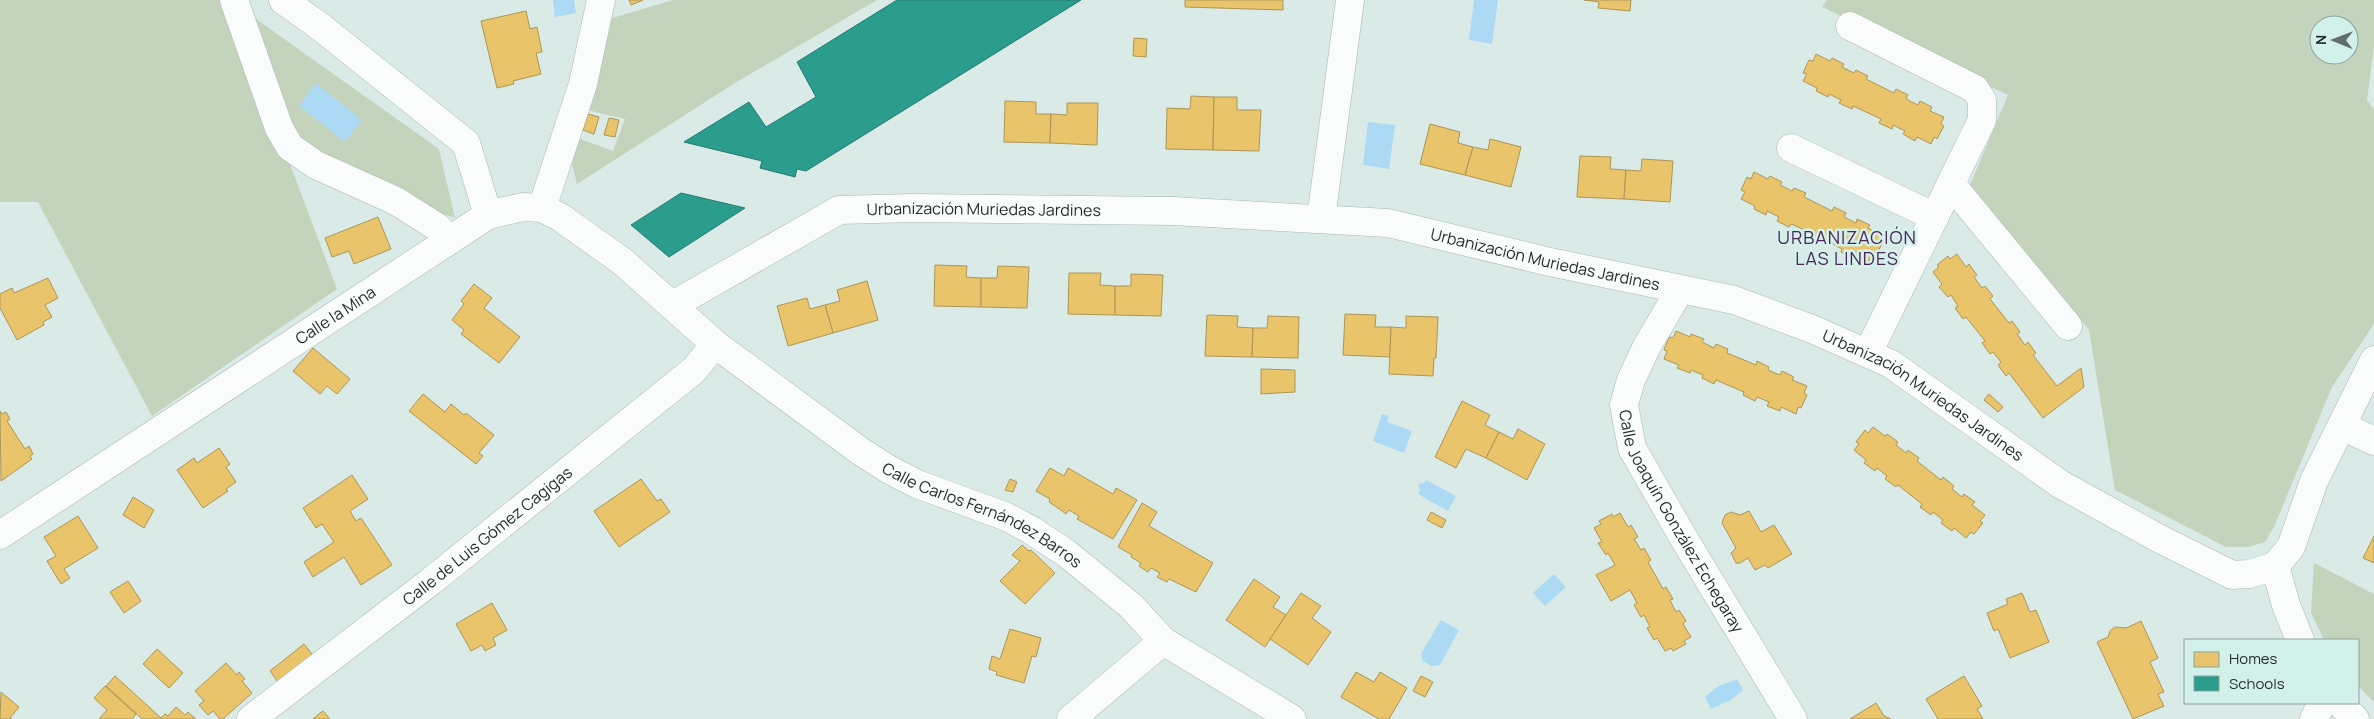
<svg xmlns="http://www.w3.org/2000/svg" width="2374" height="719" font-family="Manrope,sans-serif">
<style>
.green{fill:#c4d4bc;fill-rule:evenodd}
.water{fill:#acdaf4}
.homes{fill:#e9c46a;stroke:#ac9656}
.schools{fill:#2a9d8f;stroke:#267a70}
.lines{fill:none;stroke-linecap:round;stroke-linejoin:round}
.minor-casing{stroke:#a9b6b3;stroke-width:29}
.minor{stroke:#f9fcfb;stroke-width:28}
.labels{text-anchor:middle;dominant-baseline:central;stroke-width:5;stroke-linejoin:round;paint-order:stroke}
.street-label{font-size:16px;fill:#1e2a28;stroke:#d3f1eb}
.neighbourhood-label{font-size:18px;letter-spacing:1px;fill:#4f2356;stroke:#d3f1eb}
</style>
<rect width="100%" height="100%" fill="#daeae7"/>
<g class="green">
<polygon points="0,0 228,0 337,289 152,416 38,202 0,202"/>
<polygon points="673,0 877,0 735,83 577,184 571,160 578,138 613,151 625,119 587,110 609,19"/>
<path d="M 1827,0 L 2374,0 L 2374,47 L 2367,100 L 2374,110 L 2374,324 L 2332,387 L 2274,527 L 2265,542 L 2248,547 L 2226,547 L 2115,490 L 2089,330 L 1970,185 L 2008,95 L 1822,7 ZM 2319,25 L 2349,25 L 2349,55 L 2319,55 Z"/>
<polygon points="242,9 439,149 455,218 440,213 348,168 298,137 280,113"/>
<polygon points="2314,563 2374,594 2374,702 2358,686 2358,640 2324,640 2311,613"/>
</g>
<g class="water">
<polygon points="553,0 574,0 576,13 555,17"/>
<polygon points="1474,0 1498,0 1492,44 1469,40"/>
<polygon points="316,83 362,120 345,142 299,106"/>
<polygon points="1368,122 1395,125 1389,169 1363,165"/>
<polygon points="1382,414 1389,416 1387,422 1412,431 1404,453 1373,441"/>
<polygon points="1426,480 1456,496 1448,511 1418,494 1420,490 1418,484 1424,483"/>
<polygon points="1554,574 1566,587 1545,606 1533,593"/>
<polygon points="1441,620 1459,630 1440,665 1431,666 1422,660 1421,654"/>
<polygon points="1737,679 1743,690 1731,700 1711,709 1705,697 1717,687"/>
</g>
<g class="homes">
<polygon points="629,0 643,0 631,5"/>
<polygon points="1185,0 1283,0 1283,10 1185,7"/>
<polygon points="1584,0 1631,0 1630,11 1598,8 1599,2"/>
<polygon points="526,11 530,29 537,27 542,52 536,53 541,74 513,81 514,84 497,88 481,21"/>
<polygon points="1134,38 1147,39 1146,57 1133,56"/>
<polygon points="1816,54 1830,61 1832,58 1844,64 1842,67 1854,73 1856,70 1868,76 1866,79 1894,93 1896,89 1908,95 1906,99 1918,105 1920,101 1932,107 1930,111 1944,117 1941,124 1944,126 1937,139 1934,137 1931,144 1917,137 1915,141 1903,134 1905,131 1893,125 1892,129 1879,123 1881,119 1853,106 1852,109 1839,103 1841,100 1829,94 1828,97 1816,91 1817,88 1803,81 1807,74 1803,73 1809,60 1813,61"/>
<polygon points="1191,96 1214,97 1213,150 1166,149 1167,108 1190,109"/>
<polygon points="1214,97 1237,97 1237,110 1261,110 1259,151 1213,150"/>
<polygon points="1005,101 1036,102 1036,114 1051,114 1050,143 1004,142"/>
<polygon points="1067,103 1098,103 1097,145 1050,143 1051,114 1067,115"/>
<polygon points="588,114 599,117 594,134 583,130"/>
<polygon points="609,118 619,120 615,137 604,135"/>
<polygon points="1430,124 1460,132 1458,143 1473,147 1465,175 1420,164"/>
<polygon points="1490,139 1521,147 1511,187 1465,175 1473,147 1488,150"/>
<polygon points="1580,156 1611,157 1610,169 1626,170 1624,199 1577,197"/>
<polygon points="1642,159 1673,161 1670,202 1624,199 1626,170 1641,171"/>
<polygon points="1754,172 1768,179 1770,176 1782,182 1780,185 1792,191 1794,188 1806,193 1804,197 1832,211 1834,207 1846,213 1844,217 1856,223 1857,219 1870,225 1868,228 1881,235 1878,242 1882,244 1875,257 1872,255 1868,262 1854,255 1853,258 1841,252 1842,249 1831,243 1829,246 1817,241 1819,237 1805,230 1791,224 1789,227 1777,221 1779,217 1767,211 1766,215 1754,209 1755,206 1741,199 1745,192 1741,190 1747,177 1751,179"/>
<polygon points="378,217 391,249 354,264 349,251 332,257 325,238"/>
<polygon points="1957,254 1966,267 1969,264 1977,275 1974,277 1982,288 1985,286 1993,296 1990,299 2009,323 2012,321 2020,332 2017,334 2025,345 2028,342 2036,353 2033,355 2057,386 2081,368 2084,387 2043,418 2009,373 2006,376 1998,365 2001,362 1993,352 1990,354 1982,343 1985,341 1966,317 1963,319 1955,308 1958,306 1951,295 1948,297 1939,287 1942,284 1933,272 1939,267 1937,265 1948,256 1950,259"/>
<polygon points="935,265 967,266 966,277 981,278 981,307 934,306"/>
<polygon points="998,266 1029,267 1027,308 981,307 981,278 997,278"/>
<polygon points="1069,273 1101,273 1100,285 1115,286 1115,315 1068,314"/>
<polygon points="1131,274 1163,275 1161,316 1115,315 1115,286 1131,286"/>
<polygon points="48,278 58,298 45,305 52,317 43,322 44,325 17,340 0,308 0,294 12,288 14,293"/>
<polygon points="867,281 878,320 833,333 825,305 840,301 837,290"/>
<polygon points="474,284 492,298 484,308 520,337 499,363 461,334 464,330 452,320 464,304 461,301"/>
<polygon points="807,298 810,309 825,305 833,333 788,346 777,306"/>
<polygon points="1345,314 1376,315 1375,327 1391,327 1390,357 1343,355"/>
<polygon points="1207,315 1238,316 1237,327 1253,328 1252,357 1205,356"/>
<polygon points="1268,316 1299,317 1298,358 1252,357 1253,328 1267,328"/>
<polygon points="1406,316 1438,317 1436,358 1434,358 1433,376 1389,374 1391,327 1406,328"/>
<polygon points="1676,331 1690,337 1691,334 1704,339 1702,342 1714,348 1716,344 1728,349 1727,353 1756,365 1757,361 1769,367 1768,370 1780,375 1782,371 1794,377 1792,380 1807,386 1804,393 1807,395 1801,408 1798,407 1796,414 1781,407 1780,411 1767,406 1769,402 1757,397 1755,401 1743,395 1744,392 1716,380 1714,384 1702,378 1703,375 1691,370 1690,373 1677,368 1679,365 1664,359 1667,351 1664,350 1669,337 1673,338"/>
<polygon points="313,348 350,379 337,394 327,386 320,394 293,371"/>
<polygon points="1261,369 1295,370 1295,392 1261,394"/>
<polygon points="423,394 445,412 451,404 464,415 466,413 494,435 479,453 483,456 476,464 409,411"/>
<polygon points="1989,394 2003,407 1998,412 1984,400"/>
<polygon points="1462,401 1490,415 1485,425 1499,432 1486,458 1466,449 1456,468 1435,457"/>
<polygon points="0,411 2,414 6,412 10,419 7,421 25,449 29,446 33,454 30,456 32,459 1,481"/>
<polygon points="1873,427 1885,436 1887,434 1898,442 1896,445 1906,453 1908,450 1919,458 1917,461 1941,480 1943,477 1954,486 1952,489 1962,497 1964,494 1975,502 1972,505 1985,515 1980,521 1983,523 1974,534 1971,532 1966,538 1954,528 1952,531 1941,523 1943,520 1933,512 1931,515 1920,507 1922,504 1898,485 1896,487 1885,479 1887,476 1877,468 1875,471 1864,463 1866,460 1854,450 1859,444 1856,442 1865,430 1868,433"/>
<polygon points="1518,429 1545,444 1527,480 1486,458 1499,432 1513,439"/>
<polygon points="219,448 230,464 226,467 236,482 226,489 228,491 203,508 177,470 194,458 197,463"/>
<polygon points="1050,468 1064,476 1068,468 1113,494 1116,488 1137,500 1113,539 1077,519 1079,516 1069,510 1066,514 1058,508 1049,502 1050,499 1036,491"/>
<polygon points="352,475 368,499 350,511 356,521 361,518 392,565 361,585 344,557 313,577 304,562 334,542 322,524 316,528 303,508"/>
<polygon points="641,479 657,501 661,499 670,512 619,547 594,511"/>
<polygon points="1010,479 1017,482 1013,492 1005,490"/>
<polygon points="133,497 154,510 144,528 123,515"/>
<polygon points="1142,503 1157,512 1149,526 1213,563 1196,592 1169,579 1167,582 1157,577 1160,573 1151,568 1148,572 1139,566 1141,563 1131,557 1132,555 1118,547"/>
<polygon points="1749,511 1761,532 1774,525 1792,554 1768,568 1765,565 1755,570 1748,558 1740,563 1736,563 1731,553 1736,548 1722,523 1725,515 1731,512 1740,515"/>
<polygon points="1431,512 1446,520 1442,528 1427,520"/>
<polygon points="1620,513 1628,527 1631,525 1638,537 1634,539 1641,550 1644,548 1651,560 1648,562 1663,589 1666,587 1673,599 1670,600 1676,612 1679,610 1686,621 1683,624 1691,637 1684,641 1686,644 1673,651 1671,648 1665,651 1657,638 1654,640 1647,628 1650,627 1644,615 1641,617 1634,605 1637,603 1630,590 1611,601 1596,575 1615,565 1608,553 1606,555 1598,543 1602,542 1594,528 1601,524 1599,521 1612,514 1613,517"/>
<polygon points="78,516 98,548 64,569 70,578 61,584 47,561 56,556 44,537"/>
<polygon points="2374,536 2374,563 2363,558"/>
<polygon points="1022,545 1029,551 1031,550 1055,573 1025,604 1000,581 1020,561 1012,555"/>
<polygon points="1254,579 1280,597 1273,607 1286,615 1265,647 1226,620"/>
<polygon points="128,581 141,601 124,613 110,592"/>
<polygon points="1301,593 1321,606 1312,618 1331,632 1308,665 1270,639"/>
<polygon points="2022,593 2030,612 2036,610 2049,642 2010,658 1998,629 1994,631 1987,613 2008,604 2006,599"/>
<polygon points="492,603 507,630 493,638 496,645 485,651 482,645 471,651 456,624"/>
<polygon points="2141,621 2158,658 2150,662 2164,692 2158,694 2164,706 2133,719 2097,642 2108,637 2110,631 2115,627 2126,628"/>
<polygon points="1010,629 1041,638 1036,657 1032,656 1024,683 996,675 997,672 989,669 992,656 1000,659"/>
<polygon points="304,644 315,658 280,685 270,671"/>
<polygon points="157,649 183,673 169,688 143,664"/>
<polygon points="226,663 237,675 239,672 245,679 242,681 252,693 223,719 220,719 213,711 208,715 199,705 204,701 195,691"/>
<polygon points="1356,672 1374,682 1380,672 1407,688 1389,719 1379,719 1341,697"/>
<polygon points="115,676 161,718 165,714 168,716 176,707 185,715 188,712 196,719 142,719 106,686"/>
<polygon points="1421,676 1433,682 1425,697 1413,691"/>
<polygon points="1964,676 1982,706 1977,709 1983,719 1938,719 1926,699"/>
<polygon points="105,686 136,714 132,719 99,719 107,710 94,698"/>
<polygon points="1,692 19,707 10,718 12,719 0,719"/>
<polygon points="1876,703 1884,716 1891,719 1850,719"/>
<polygon points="323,711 330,719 313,719 320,713"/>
</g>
<g class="schools">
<polygon points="897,0 1081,0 806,171 797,169 795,177 760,168 762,161 684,142 749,102 766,127 816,97 797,62"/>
<polygon points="681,193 745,208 669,257 631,225"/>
</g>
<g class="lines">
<defs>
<g id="minor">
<polyline points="234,0 279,128 290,147 316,165 396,201 437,227 450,240"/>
<polyline points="283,0 318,25 466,143 488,215"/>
<polyline points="1850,26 1975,89 1982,100 1982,120 1868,353"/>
<polyline points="1791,148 1935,217"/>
<polyline points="1951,184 2068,326"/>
<polyline points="542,208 583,84 601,0"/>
<polyline points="1321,219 1350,0"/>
<path id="s1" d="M 1680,290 L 1647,346 L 1631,380 L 1624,405 L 1632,448 L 1683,537 L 1793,719"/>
<path id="s2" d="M 673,305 L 839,210 L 913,208 L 1173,211 L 1388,223 L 1550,262 L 1734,300 L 1812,329 L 1891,364 L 2060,484 L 2160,539 L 2232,575 L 2249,574 L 2275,566 L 2291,547 L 2314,481 L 2374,360"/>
<polyline points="2342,426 2374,441"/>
<path id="s3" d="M 0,535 L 488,215 L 523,207 L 542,208 L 560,217 L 623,262 L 715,344 L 860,451 L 888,469 L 917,484 L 1007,517 L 1031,530 L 1066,553 L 1131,606 L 1163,641 L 1292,719"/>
<polyline points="2275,566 2286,605 2300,640"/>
<polyline points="2340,703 2355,719"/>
<path id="s4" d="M 251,719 L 430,582 L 694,370 L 715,344"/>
<polyline points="1071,719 1163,641"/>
<polyline points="2314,719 2322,703"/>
</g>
</defs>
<use href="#minor" class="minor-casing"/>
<use href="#minor" class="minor"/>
</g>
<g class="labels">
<g class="street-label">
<text stroke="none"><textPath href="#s2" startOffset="336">Urbanización Muriedas Jardines</textPath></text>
<text stroke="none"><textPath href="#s2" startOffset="902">Urbanización Muriedas Jardines</textPath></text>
<text stroke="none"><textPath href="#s3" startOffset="401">Calle la Mina</textPath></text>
<text stroke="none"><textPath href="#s2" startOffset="1308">Urbanización Muriedas Jardines</textPath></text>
<text stroke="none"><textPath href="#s3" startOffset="1178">Calle Carlos Fernández Barros</textPath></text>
<text stroke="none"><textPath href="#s1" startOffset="259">Calle Joaquín González Echegaray</textPath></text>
<text stroke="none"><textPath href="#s4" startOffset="299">Calle de Luis Gómez Cagigas</textPath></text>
</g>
<g class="neighbourhood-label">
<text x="1847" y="237">URBANIZACIÓN<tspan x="1847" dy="21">LAS LINDES</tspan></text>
</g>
</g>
<rect x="2184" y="639" width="175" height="65" fill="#d3f1eb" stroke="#8ba19d"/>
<rect x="2194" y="652" width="25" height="15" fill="#e9c46a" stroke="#8ba19d"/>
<text x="2229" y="664" font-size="15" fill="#1e2a28">Homes</text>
<rect x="2194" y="676" width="25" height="15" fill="#2a9d8f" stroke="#8ba19d"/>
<text x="2229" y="689" font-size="15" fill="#1e2a28">Schools</text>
<g transform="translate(2334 40) rotate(271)"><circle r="24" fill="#d3f1eb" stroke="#8ba19d"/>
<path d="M0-4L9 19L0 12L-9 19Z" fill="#606d6b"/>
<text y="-8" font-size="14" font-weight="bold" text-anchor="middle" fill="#1e2a28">N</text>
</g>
</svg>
